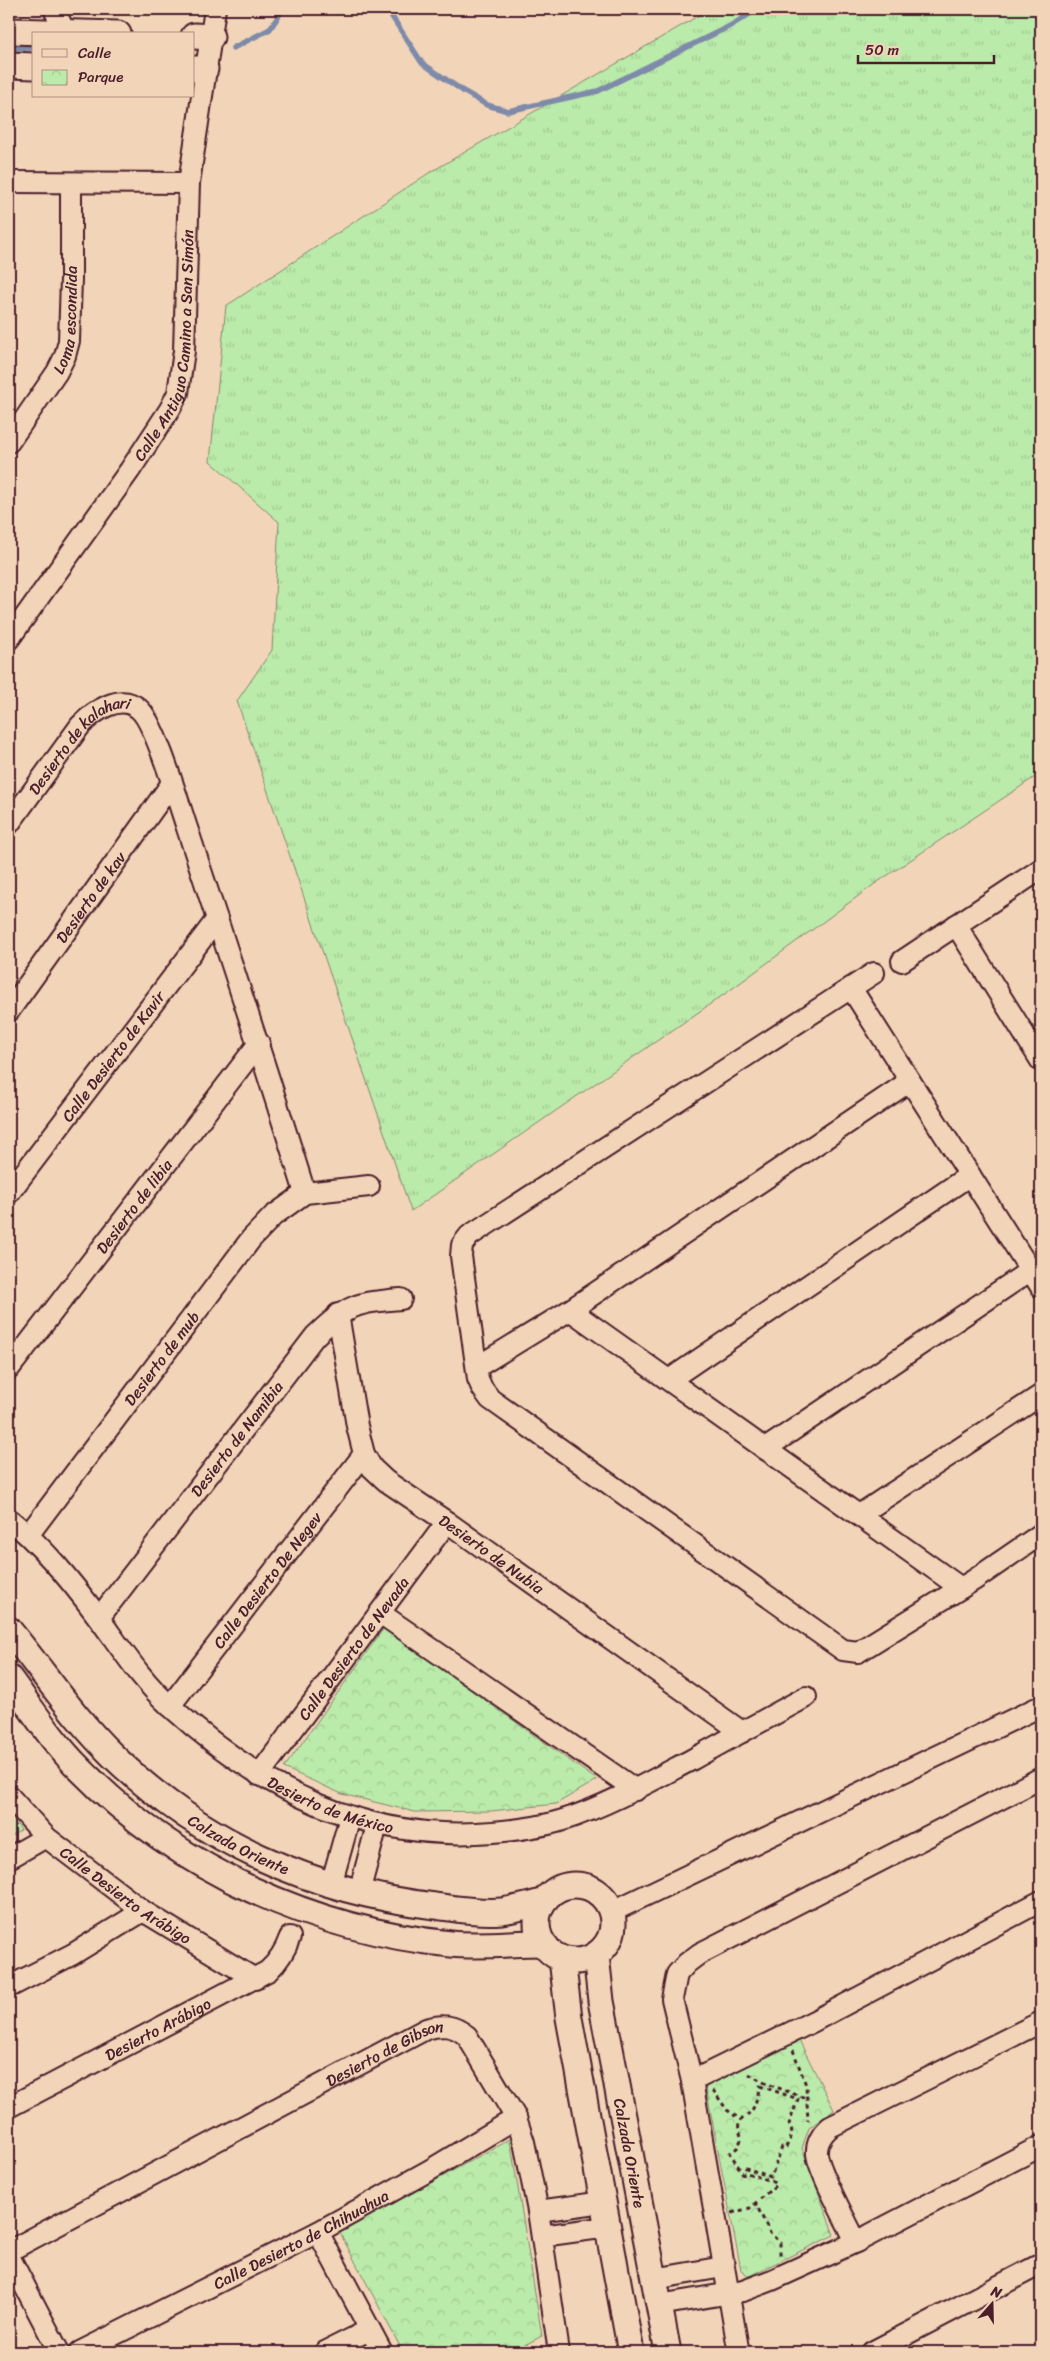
<svg xmlns="http://www.w3.org/2000/svg" width="1050" height="2361" font-family="Sriracha,sans-serif">
<style>
.grass{fill:url(#grass-tufts);stroke:#82856a}
.park{fill:url(#park-crowns);stroke:#82856a}
.lines{fill:none;stroke-linecap:round;stroke-linejoin:round}
.stream{stroke:#7e8aa9;stroke-width:5.5}
.minor-casing{stroke:#4a1f2b;stroke-width:24}
.tertiary-casing{stroke:#4a1f2b;stroke-width:29}
.path{stroke:#4a1f2b;stroke-width:3;stroke-dasharray:4 4;stroke-linecap:butt}
.minor{stroke:#f2d5b9;stroke-width:20}
.tertiary{stroke:#f2d5b9;stroke-width:25}
.labels{text-anchor:middle;dominant-baseline:central;stroke-width:4;stroke-linejoin:round;paint-order:stroke}
.street-label{font-size:16px;fill:#4a1f2b;stroke:#f2d5b9}
</style>
<defs>
<pattern id="grass-tufts" width="24" height="20" patternUnits="userSpaceOnUse" patternTransform="scale(1.25)"><rect width="24" height="20" fill="#baebaa"/><path d="M3 7l-1-3M5 7V3M7 7l1-3M15 17l-1-3M17 17v-4M19 17l1-3" fill="none" stroke="#a1c992"/></pattern>
<pattern id="park-crowns" width="20" height="18" patternUnits="userSpaceOnUse" patternTransform="scale(1.25)"><rect width="20" height="18" fill="#baebaa"/><path d="M2 6a3 3 0 1 1 6 0M12 15a3 3 0 1 1 6 0" fill="none" stroke="#a1c992"/></pattern>
</defs>
<rect width="100%" height="100%" fill="#f2d5b9"/>
<filter id="ink" filterUnits="userSpaceOnUse"><feTurbulence type="fractalNoise" baseFrequency=".02" numOctaves="2"/><feDisplacementMap in="SourceGraphic" scale="10" xChannelSelector="R" yChannelSelector="G"/><feConvolveMatrix kernelMatrix="1 2 1 2 8 2 1 2 1" color-interpolation-filters="sRGB"/></filter>
<g filter="url(#ink)">
<polygon class="grass" points="710,9 1041,9 1041,773 876,883 729,991 411,1211 237,701 272,650 279,522 210,461 226,306 429,173"/>
<g class="park">
<polygon points="384,1628 597,1780 556,1804 491,1811 415,1812 342,1794 284,1768"/>
<polygon points="9,1814 21,1830 9,1838"/>
<polygon points="798,2038 834,2110 809,2128 802,2148 834,2235 749,2276 741,2270 705,2083"/>
<polygon points="510,2139 542,2336 511,2352 403,2352 340,2233"/>
</g>
<g class="lines">
<g class="stream">
<polyline points="387,9 422,63 463,91 487,105 508,111 598,91 730,26 758,9"/>
<polyline points="9,48 34,48"/>
<polyline points="233,48 270,29 283,9"/>
</g>
<defs>
<g id="minor">
<polyline points="54,9 65,32"/>
<polyline points="9,182 189,183"/>
<path id="s1" d="M 9,442 L 57,372 L 65,356 L 69,341 L 71,279 L 71,183"/>
<path id="s2" d="M 9,639 L 130,470 L 170,409 L 178,393 L 184,351 L 189,183 L 215,9"/>
<path id="s3" d="M 9,824 L 80,726 C 93,712 120,692 139,709 C 155,722 179,804 187,828 C 227,949 267,1070 305,1193"/>
<polyline points="956,925 1041,1061"/>
<polyline points="902,961 1041,869"/>
<polyline points="874,973 469,1236 462,1245 461,1256 478,1379 482,1388 490,1399 843,1650 858,1652 974,1580 1041,1534"/>
<polyline points="851,988 1041,1287"/>
<path id="s4" d="M 9,1011 L 172,783"/>
<path id="s5" d="M 9,1193 L 217,919"/>
<polyline points="570,1310 961,1588"/>
<path id="s6" d="M 338,1314 L 357,1426 L 364,1454 L 372,1468 L 386,1481 L 447,1522 L 742,1732"/>
<polyline points="477,1367 570,1310 910,1081"/>
<path id="s7" d="M 9,1369 L 259,1043"/>
<polyline points="669,1380 970,1175"/>
<polyline points="765,1449 1031,1270"/>
<polyline points="859,1515 1041,1395"/>
<path id="s8" d="M 9,1519 C 43,1546 72,1582 98,1617 C 121,1648 141,1680 170,1706 C 262,1790 366,1843 493,1832 C 517,1830 541,1827 563,1820 C 609,1805 651,1781 693,1759 C 730,1738 768,1718 806,1697"/>
<path id="s9" d="M 29,1534 L 251,1239 L 273,1216 L 305,1193 L 369,1186"/>
<polyline points="380,1613 636,1790"/>
<path id="s10" d="M 99,1618 L 315,1336 C 349,1304 355,1303 401,1299"/>
<path id="s11" d="M 170,1706 L 364,1454"/>
<path id="s12" d="M 259,1775 L 447,1522"/>
<path id="s13" d="M 9,1796 L 46,1837 L 143,1911 L 255,1979"/>
<polyline points="9,1858 46,1837"/>
<polyline points="331,1885 350,1817"/>
<polyline points="359,1893 377,1825"/>
<polyline points="611,1912 1041,1706"/>
<polyline points="9,1987 73,1954 143,1911"/>
<polyline points="692,2081 814,2021 1041,1901"/>
<path id="s14" d="M 9,2107 L 268,1971 C 279,1961 285,1951 290,1937"/>
<polyline points="538,2211 604,2202"/>
<polyline points="318,2232 382,2352"/>
<polyline points="542,2236 608,2227"/>
<path d="M 856,2242 C 847,2222 819,2172 817,2154 C 816,2142 822,2134 830,2127 L 1041,2022"/>
<path id="s15" d="M 9,2251 L 426,2029 C 442,2024 454,2025 467,2036 L 516,2118 L 524,2142 L 538,2211 L 559,2352"/>
<polyline points="9,2256 59,2352"/>
<polyline points="654,2279 723,2267"/>
<polyline points="659,2305 743,2291 772,2280 856,2242 1041,2146"/>
<polyline points="738,2348 692,2081 672,1999 677,1974 687,1963 699,1954 1041,1778"/>
<path id="s16" d="M 80,2352 L 318,2232 L 430,2170 L 516,2118"/>
<polyline points="325,2352 369,2330"/>
<polyline points="872,2352 1041,2264"/>
</g>
<g id="tertiary">
<polyline points="9,31 118,34"/>
<polyline points="194,36 211,37"/>
<polyline points="9,65 34,66"/>
<polyline points="194,69 205,69"/>
<path id="s17" d="M 9,1630 C 43,1671 73,1717 112,1755 C 200,1841 313,1892 435,1906 C 456,1909 480,1913 502,1911 C 516,1909 530,1905 543,1902"/>
<path d="M 9,1678 C 32,1709 53,1743 81,1770 C 179,1870 313,1930 451,1944 C 481,1947 512,1943 542,1943"/>
<circle cx="575" cy="1923" r="38"/>
<path id="s18" d="M 596,1955 L 601,2001 L 668,2352"/>
<polyline points="562,1959 569,2018 631,2352"/>
</g>
</defs>
<use href="#minor" class="minor-casing"/>
<use href="#tertiary" class="tertiary-casing"/>
<g class="path">
<polyline points="793,2050 806,2085 808,2121"/>
<polyline points="749,2074 765,2083 808,2099"/>
<path d="M 760,2086 L 798,2099 L 789,2124 C 795,2132 790,2142 785,2148 L 782,2147 L 771,2177 L 746,2168 L 743,2174 L 730,2153 L 737,2148 L 742,2138 C 733,2119 744,2120 752,2110 C 756,2104 758,2093 760,2086 Z"/>
<polyline points="713,2090 727,2110 741,2120"/>
<polyline points="755,2202 770,2233 780,2243 780,2256"/>
<polyline points="732,2213 750,2208 776,2185 773,2182 744,2172"/>
</g>
<use href="#minor" class="minor"/>
<use href="#tertiary" class="tertiary"/>
</g>
</g>
<g class="labels">
<g class="street-label">
<text stroke="none"><textPath href="#s1" startOffset="139">Loma escondida</textPath></text>
<text stroke="none"><textPath href="#s2" startOffset="342">Calle Antiguo Camino a San Simón</textPath></text>
<text stroke="none"><textPath href="#s3" startOffset="109">Desierto de kalahari</textPath></text>
<text stroke="none"><textPath href="#s4" startOffset="140">Desierto de kav</textPath></text>
<text stroke="none"><textPath href="#s5" startOffset="172">Calle Desierto de Kavir</textPath></text>
<text stroke="none"><textPath href="#s7" startOffset="205">Desierto de libia</textPath></text>
<text stroke="none"><textPath href="#s9" startOffset="220">Desierto de mub</textPath></text>
<text stroke="none"><textPath href="#s10" startOffset="226">Desierto de Namibia</textPath></text>
<text stroke="none"><textPath href="#s6" startOffset="306">Desierto de Nubia</textPath></text>
<text stroke="none"><textPath href="#s11" startOffset="159">Calle Desierto De Negev</textPath></text>
<text stroke="none"><textPath href="#s12" startOffset="158">Calle Desierto de Nevada</textPath></text>
<text stroke="none"><textPath href="#s8" startOffset="438">Desierto de México</textPath></text>
<text stroke="none"><textPath href="#s17" startOffset="318">Calzada Oriente</textPath></text>
<text stroke="none"><textPath href="#s13" startOffset="154">Calle Desierto Arábigo</textPath></text>
<text stroke="none"><textPath href="#s14" startOffset="168">Desierto Arábigo</textPath></text>
<text stroke="none"><textPath href="#s15" startOffset="425">Desierto de Gibson</textPath></text>
<text stroke="none"><textPath href="#s18" startOffset="201">Calzada Oriente</textPath></text>
<text stroke="none"><textPath href="#s16" startOffset="248">Calle Desierto de Chihuahua</textPath></text>
</g>
</g>
<rect width="1050" height="2361" fill="none" stroke="#f2d5b9" stroke-width="30"/>
<rect x="15" y="15" width="1020" height="2331" fill="none" stroke="#4a1f2b" stroke-width="2" filter="url(#ink)"/>
<rect x="32" y="32" width="162" height="65" fill="#f2d5b9" stroke="#af8c80"/>
<rect x="42" y="49" width="25" height="8" fill="#f2d5b9" stroke="#af8c80"/>
<text x="78" y="58" font-size="15" fill="#4a1f2b">Calle</text>
<rect x="42" y="70" width="25" height="15" fill="url(#park-crowns)" stroke="#af8c80"/>
<text x="78" y="82" font-size="15" fill="#4a1f2b">Parque</text>
<g transform="translate(992 2304) rotate(20)" stroke="#f2d5b9" stroke-width="4" paint-order="stroke">
<path d="M0-4L9 19L0 12L-9 19Z" fill="#4a1f2b"/>
<text y="-8" font-size="14" font-weight="bold" text-anchor="middle" fill="#4a1f2b">N</text>
</g>
<path d="M858 55v8h136v-8" fill="none" stroke="#4a1f2b" stroke-width="2.5"/>
<text x="865" y="55" font-size="15" fill="#4a1f2b" stroke="#f2d5b9" stroke-width="4" paint-order="stroke">50 m</text>
</svg>
